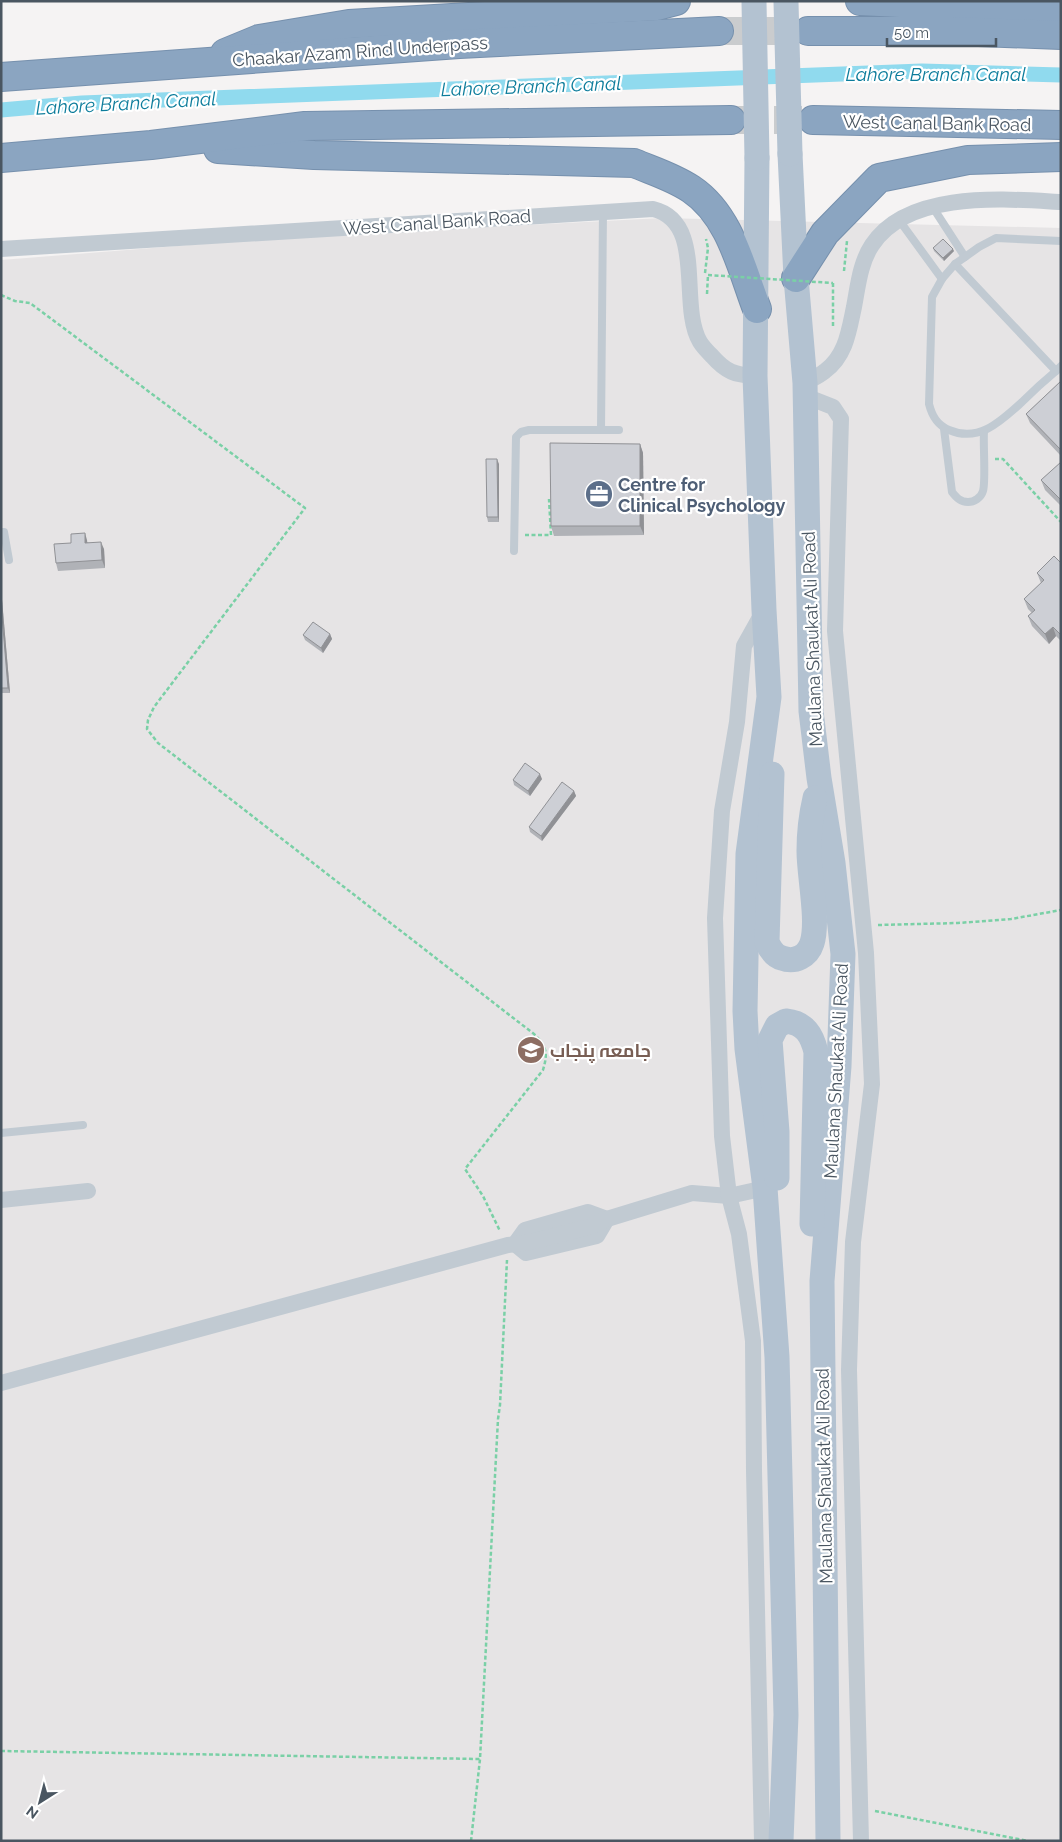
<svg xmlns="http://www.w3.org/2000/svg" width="1062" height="1842" font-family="Raleway,Cairo,sans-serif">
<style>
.education{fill:#e6e4e5}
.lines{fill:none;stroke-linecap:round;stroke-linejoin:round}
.canal{stroke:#90daee;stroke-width:15}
.highway-tunnel{stroke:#caccce;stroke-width:28;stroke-dasharray:28 14;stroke-linecap:butt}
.highway-casing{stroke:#7690ad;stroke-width:30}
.path{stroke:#7ad0a6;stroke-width:2.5;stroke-dasharray:4 2.5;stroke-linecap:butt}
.lane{stroke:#c1cad2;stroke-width:8}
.street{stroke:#c1cad2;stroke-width:16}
.primary{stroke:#b3c2d1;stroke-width:25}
.highway{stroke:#8ba5c1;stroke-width:28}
.path-bridge{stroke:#7ad0a6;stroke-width:2.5;stroke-dasharray:4 2.5;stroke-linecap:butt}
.primary-bridge{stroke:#b3c2d1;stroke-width:25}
.wall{fill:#b0b2b7}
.shaded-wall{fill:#909195}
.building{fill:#cdcfd5;stroke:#909195}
.labels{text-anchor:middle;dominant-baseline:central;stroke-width:4.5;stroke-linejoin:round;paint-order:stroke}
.street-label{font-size:18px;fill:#4a5661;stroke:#fff}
.service-label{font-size:18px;font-weight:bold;fill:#4e5e75;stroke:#fff;text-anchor:start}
.education-label{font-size:18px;font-weight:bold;fill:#785e54;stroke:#fff;text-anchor:start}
.water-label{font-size:19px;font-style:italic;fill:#0c7c9b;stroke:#fff}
</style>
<rect width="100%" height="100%" fill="#f5f3f3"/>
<polygon class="education" points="662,218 1061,228 1061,1841 1,1841 1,260 366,231 489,227"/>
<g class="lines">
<polyline class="canal" points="1,110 82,103 922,71 1061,75"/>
<g class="highway-tunnel">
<polyline points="719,31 808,31"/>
<polyline points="732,120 813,120"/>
</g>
<defs>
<g id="highway">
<polyline points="860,1 1061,11"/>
<polyline points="808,31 952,31 1061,35"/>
<polyline points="225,53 259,39 349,24 657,6 676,1"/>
<polyline points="1,77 459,44 719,31"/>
<polyline points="813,120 1061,125"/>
<path d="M 218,149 L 314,155 L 634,163 C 653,171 673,177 691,189 C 730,215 741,267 757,309"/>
<polyline points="1,158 151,145 305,126 731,120"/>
<polyline points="796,278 825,233 879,178 968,160 1061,157"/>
</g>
</defs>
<use href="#highway" class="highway-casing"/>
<g class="path">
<polyline points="844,271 847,241"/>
<polyline points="705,273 708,248 706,239"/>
<polyline points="833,283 833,326"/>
<polyline points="707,294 708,275"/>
<path d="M 1,295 L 15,301 L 30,303 L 305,508 L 154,707 L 148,720 L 147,729 L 158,743 L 534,1034 C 547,1047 548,1053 543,1070 L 465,1169 L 483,1196 L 500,1231"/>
<polyline points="995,459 1003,459 1061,522"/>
<polyline points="525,535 551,535 549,499"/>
<polyline points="878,925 958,923 1011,919 1061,910"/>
<polyline points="1,1751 480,1759"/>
<polyline points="875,1811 1028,1841"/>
<polyline points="471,1841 480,1759 498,1419 500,1405 507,1260"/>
</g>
<g class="lane">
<polyline points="932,206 965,257"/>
<polyline points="603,211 601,430 619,430"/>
<polyline points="899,220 942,279"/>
<polyline points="955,264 1056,371 1061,366"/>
<path d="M 1056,371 C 1044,381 1033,391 1022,402 C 1001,421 979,443 949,430 C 937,425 932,416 929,404 L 932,297 L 942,279 L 955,264 L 965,257 L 979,247 L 996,238 L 1061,241"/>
<path d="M 944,429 L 952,492 C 956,497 960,502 968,502 C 974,502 981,498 983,491 C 986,481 983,445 984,431"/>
<polyline points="1,532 4,532 9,560"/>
<polyline points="514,551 516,437 521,432 529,430 601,430"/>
<polyline points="1,1133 83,1125"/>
</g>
<g class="street">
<path d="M 1,249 L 653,209 C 707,222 678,305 700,342 C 703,347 708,352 712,356 C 726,372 735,375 755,376"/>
<path d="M 805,383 C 812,379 819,376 825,371 C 846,356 849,330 854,307 C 858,286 860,263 872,245 C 908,190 1004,199 1061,202"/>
<polyline points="805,396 833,407 841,419 835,631 866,953 872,1084 853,1242 849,1370 861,1841"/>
<polyline points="1,1200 88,1191"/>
<polygon points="588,1212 607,1219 597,1236 526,1253 515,1244 525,1230"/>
<polyline points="1,1383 508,1245 530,1242 589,1227 607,1219 692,1193 729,1196 765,1188"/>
<polyline points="762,1841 754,1471 753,1341 739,1234 729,1196 722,1136 715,918 722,811 737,722 744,646 763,612"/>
</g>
<g class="primary">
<polyline points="790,154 796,278 805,383 811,711 819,778 833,863 843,954 839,1066 822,1281 828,1841"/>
<polyline points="757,158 755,376 764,610 769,697 748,854 745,1011 747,1049 765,1188 777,1357 786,1715 781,1841"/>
<path d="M 772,774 L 767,942 C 770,949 774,956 782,958 C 795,963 808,956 812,943 C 819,921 809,876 809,851 C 809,833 811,815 815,798"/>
<path d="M 777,1178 L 777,1132 L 770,1040 L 777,1026 L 786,1021 C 805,1023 812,1035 816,1052 L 812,1224"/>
</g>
<use href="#highway" class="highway"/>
<polyline class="path-bridge" points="708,275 833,283"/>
<g class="primary-bridge">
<polyline points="754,2 757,158"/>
<polyline points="786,2 790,154"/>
</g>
</g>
<g class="wall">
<polygon points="933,248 954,251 944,261 934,251"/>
<polygon points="1061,381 1061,456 1030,423 1026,414"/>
<polygon points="640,444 643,453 644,535 554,536 551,526"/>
<polygon points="1061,462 1061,506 1045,490 1041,480"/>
<polygon points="499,464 499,522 488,522 487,517"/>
<polygon points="87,540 87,542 104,549 105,568 58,571 56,563 71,543"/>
<polygon points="1061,563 1061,641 1056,636 1049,644 1032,626 1028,616 1032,613 1028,609 1024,599 1041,583 1037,573"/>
<polygon points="1,588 10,693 1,693"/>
<polygon points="330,634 332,639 323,653 305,640 303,635"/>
<polygon points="542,779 530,796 514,785 513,780"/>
<polygon points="574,791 576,796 542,841 530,832 529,827"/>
</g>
<g class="shaded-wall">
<polygon points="953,249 954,251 944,261 943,258"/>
<polygon points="640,444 643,453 644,535 640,526"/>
<polygon points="497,459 499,464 499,522 498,517"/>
<polygon points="85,533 87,540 88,550 85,543"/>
<polygon points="101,542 104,549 105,568 102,560"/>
<polygon points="1,588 10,693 8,688 1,604"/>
<polygon points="1053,627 1056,636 1049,644 1045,634"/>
<polygon points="330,634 332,639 323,653 321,648"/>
<polygon points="540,774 542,779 530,796 528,791"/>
<polygon points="574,791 576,796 542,841 541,836"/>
</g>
<g class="building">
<polygon points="943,239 953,249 943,258 933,248"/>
<polygon points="1061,381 1061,450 1026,414"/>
<polygon points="550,443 640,444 640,526 551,526"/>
<polygon points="486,459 497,459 498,517 487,517"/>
<polygon points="1061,462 1061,500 1041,480"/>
<polygon points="85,533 85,543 101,542 102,560 56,563 54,544 71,543 71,534"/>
<polygon points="1054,556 1061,563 1061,635 1053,627 1045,634 1028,616 1035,610 1024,599 1044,580 1037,573"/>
<polygon points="1,604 8,688 1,688"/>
<polygon points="313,622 330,634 321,648 303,635"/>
<polygon points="525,763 540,774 528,791 513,780"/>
<polygon points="562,782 574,791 541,836 529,827"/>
</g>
<defs>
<symbol id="office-disc" viewBox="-11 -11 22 22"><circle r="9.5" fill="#5c6f8a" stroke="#fff"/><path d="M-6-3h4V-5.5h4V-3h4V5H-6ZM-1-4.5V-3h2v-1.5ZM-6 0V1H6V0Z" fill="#fff"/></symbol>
<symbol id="university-disc" viewBox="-11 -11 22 22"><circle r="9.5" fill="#8d6e63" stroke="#fff"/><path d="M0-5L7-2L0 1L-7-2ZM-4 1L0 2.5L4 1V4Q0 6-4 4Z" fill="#fff"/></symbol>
</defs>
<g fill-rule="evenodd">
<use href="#office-disc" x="583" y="478" width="32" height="32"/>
<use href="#university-disc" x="515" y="1034" width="32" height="32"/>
</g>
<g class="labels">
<g class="street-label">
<text transform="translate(360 51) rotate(-4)">Chaakar Azam Rind Underpass</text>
<text transform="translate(937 123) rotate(1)">West Canal Bank Road</text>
<text transform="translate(437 222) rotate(-4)">West Canal Bank Road</text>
<text transform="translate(812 639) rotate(-92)">Maulana Shaukat Ali Road</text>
<text transform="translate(836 1071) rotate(-87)">Maulana Shaukat Ali Road</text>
<text transform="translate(824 1476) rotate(-91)">Maulana Shaukat Ali Road</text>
</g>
<g class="service-label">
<text x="618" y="484">Centre for<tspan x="618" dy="21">Clinical Psychology</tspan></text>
</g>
<g class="education-label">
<text x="550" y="1050">جامعہ پنجاب</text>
</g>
<g class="water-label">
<text x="936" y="74">Lahore Branch Canal</text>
<text transform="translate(531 86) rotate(-2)">Lahore Branch Canal</text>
<text transform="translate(126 103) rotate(-3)">Lahore Branch Canal</text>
</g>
</g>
<rect width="1062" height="1842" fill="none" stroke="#4a5661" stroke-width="5"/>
<g transform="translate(40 1802) rotate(216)" stroke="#ffffff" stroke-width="4" paint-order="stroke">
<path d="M0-4L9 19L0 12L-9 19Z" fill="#4a5661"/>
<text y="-8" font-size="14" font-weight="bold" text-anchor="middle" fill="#4a5661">N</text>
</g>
<path d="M887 38v8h109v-8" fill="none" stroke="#4a5661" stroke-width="2.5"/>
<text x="894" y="38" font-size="15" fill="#4a5661" stroke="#ffffff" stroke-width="4" paint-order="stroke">50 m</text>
</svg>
